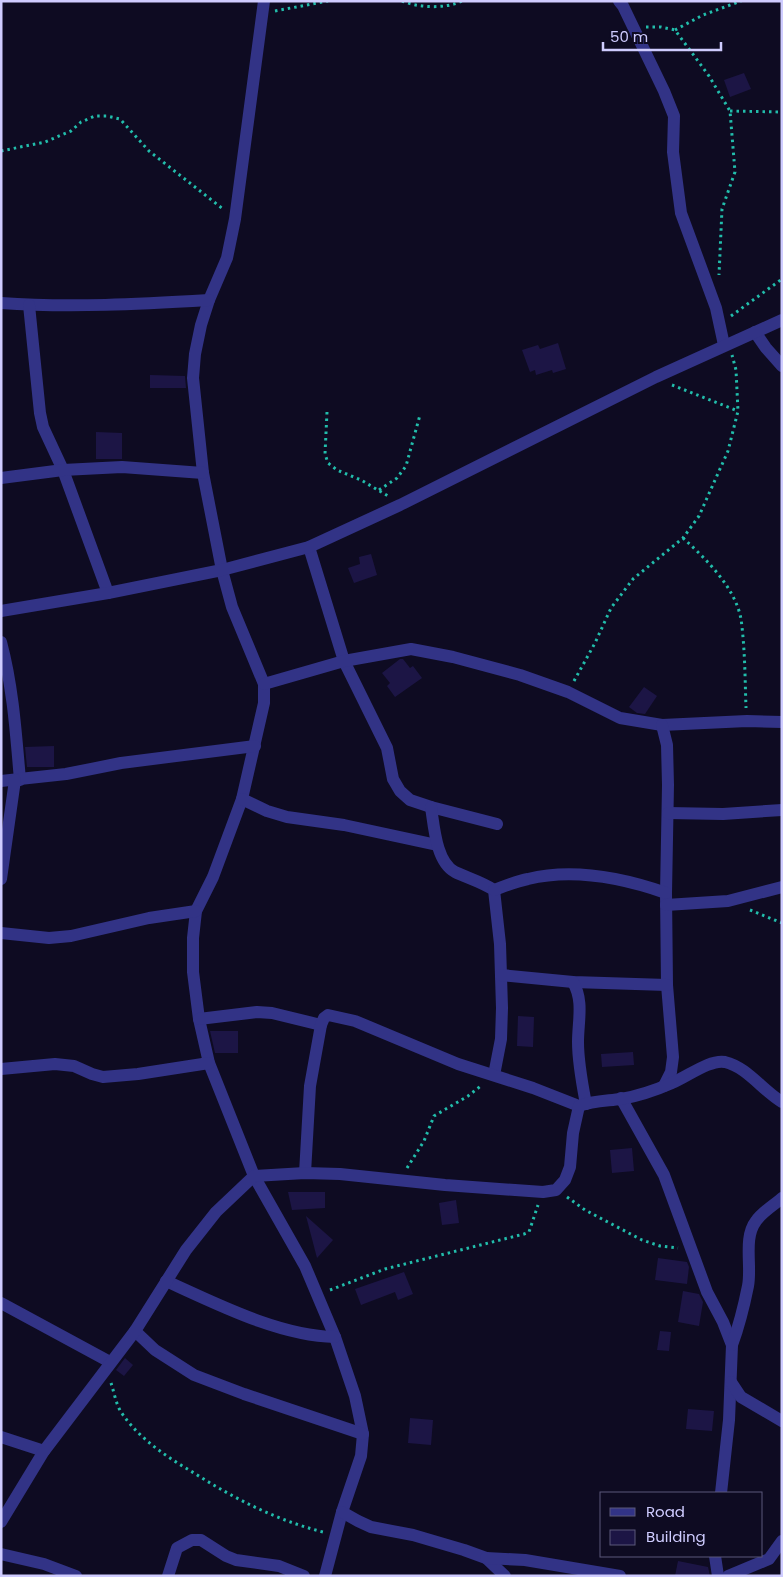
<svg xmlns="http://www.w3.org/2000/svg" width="783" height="1577" font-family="Poppins,sans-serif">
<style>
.building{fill:#1c1545}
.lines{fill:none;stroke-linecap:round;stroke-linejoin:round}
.path{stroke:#22bdab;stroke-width:3;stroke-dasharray:2.5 4;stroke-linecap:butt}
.street{stroke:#323386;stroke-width:12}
</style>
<rect width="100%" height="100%" fill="#0e0b22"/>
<g class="building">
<polygon points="744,73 751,89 730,97 724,80"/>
<polygon points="558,343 566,369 553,373 552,370 536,375 535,370 530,372 522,350 538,345 540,349"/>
<polygon points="150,375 185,376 186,388 150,388"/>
<polygon points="96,432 122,433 122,459 96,459"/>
<polygon points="371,554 377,575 354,583 348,568 360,564 359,557"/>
<polygon points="400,659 403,659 410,668 413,666 422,678 395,697 387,686 390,683 382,673"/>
<polygon points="644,687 657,696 645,714 637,713 629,707"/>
<polygon points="54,746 54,767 27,767 25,747"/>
<polygon points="518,1016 534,1017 533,1047 517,1046"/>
<polygon points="210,1031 238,1031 238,1053 215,1053"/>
<polygon points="633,1052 634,1065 602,1067 601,1054"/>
<polygon points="632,1148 634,1171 612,1173 610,1150"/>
<polygon points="288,1192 325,1192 325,1208 292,1210"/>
<polygon points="456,1200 459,1223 442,1225 439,1203"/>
<polygon points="306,1216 333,1240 317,1258"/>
<polygon points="658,1258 687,1262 689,1267 687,1284 655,1280"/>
<polygon points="404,1272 413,1294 398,1300 395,1292 361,1305 355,1289"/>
<polygon points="683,1291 699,1294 703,1302 699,1326 678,1322"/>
<polygon points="660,1331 671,1332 669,1351 657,1350"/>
<polygon points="125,1358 133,1365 124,1376 116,1370"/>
<polygon points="688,1409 714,1411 712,1431 686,1429"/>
<polygon points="410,1418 433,1420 431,1445 408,1443"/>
<polygon points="678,1561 708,1567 710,1576 675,1576"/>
</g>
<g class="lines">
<g class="path">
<path d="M 402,1 C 419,8 446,9 462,1"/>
<polyline points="275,11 328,1"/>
<polyline points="646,27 661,27 675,30 709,76 730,111 735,172 722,209 719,275"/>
<polyline points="675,30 703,15 741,1"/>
<polyline points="730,111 782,112"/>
<polyline points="1,151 45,142 71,131 81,122 95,116 107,116 120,119 149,151 223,209"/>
<polyline points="731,316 782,279"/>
<polyline points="672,385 738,411"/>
<polyline points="327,412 325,454 328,463 337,470 361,480 388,496"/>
<polyline points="379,490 397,478 406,466 420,415"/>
<path d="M 683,538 C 706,559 735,587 741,619 C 745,648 745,679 746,708"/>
<polyline points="574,681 595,643 611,608 633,579 683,538 699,516 728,451 738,411 736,370 732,355"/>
<polyline points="750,910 782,923"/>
<polyline points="407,1168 424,1141 434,1116 468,1096 482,1085"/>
<polyline points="567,1197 585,1210 642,1240 660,1246 678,1248"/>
<polyline points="330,1290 385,1269 524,1234 529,1232 538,1205"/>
<path d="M 111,1383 C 114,1392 116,1404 121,1412 C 139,1439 167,1457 194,1473 C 235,1499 276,1520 323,1532"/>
</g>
<g class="street">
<polyline points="264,1 235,219 227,258 209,300 201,325 195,354 193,378 203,473 222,570 232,607 264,684 264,703 242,799 213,877 196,911 193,938 193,972 199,1019 209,1063 254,1176 305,1266 335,1337 355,1396 363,1434 361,1456 342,1512 325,1576"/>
<polyline points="619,1 623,6 664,91 674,116 673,152 681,213 716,308 724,345"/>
<path d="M 1,303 C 70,308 141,304 209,300"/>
<polyline points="29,305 40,413 43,427 63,470 108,593"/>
<polyline points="755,332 766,348 782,366"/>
<polyline points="1,478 63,470 122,467 203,473"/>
<polyline points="309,547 344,661 387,748 393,779 400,791 410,800 431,807 497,824"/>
<polyline points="1,611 108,593 222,570 309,547 400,505 656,377 782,320"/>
<path d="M 1,642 C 13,687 16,734 20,780"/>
<polyline points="264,684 344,661 411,649 453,657 520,675 568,692 620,718 662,725 747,721 782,722"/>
<polyline points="662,725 667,745 668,785 666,893 667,985 673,1057 671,1072 664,1086"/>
<polyline points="1,781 66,774 121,763 255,746"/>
<polyline points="242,799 267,811 287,817 344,825 437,845"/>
<path d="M 431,807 C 434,826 436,862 455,872 C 468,878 482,882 494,890 L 500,944 L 502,1008 L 501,1039 L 494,1075"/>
<polyline points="668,813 723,814 782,810"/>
<polyline points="1,879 15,780"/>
<path d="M 494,890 C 505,886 517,881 528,879 C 573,868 623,878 666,893"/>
<polyline points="666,905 728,901 782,887"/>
<polyline points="1,933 49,938 71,936 149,918 196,911"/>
<polyline points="501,975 573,982 667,985"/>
<path d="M 573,982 C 584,1001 578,1021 578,1042 C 578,1063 582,1083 586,1104"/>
<polyline points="199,1019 257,1012 272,1013 321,1025"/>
<polyline points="1,1069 55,1064 74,1066 92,1074 103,1077 138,1074 209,1063"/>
<polyline points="621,1098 664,1175 707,1292 723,1322 732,1345 729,1420 721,1493"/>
<polyline points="305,1173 310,1086 321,1025 324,1018 328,1015 355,1021 458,1064 533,1088 579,1106"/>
<path d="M 166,1281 C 217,1304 279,1336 335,1337"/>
<polyline points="1,1303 110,1362"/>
<polyline points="135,1331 155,1350 194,1375 244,1394 363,1434"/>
<path d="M 732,1345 C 739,1326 744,1306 748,1286 C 752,1266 743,1238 756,1221 C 762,1212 774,1205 782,1198"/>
<polyline points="731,1382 741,1397 782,1421"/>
<polyline points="1,1437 44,1451"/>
<polyline points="342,1512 358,1521 371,1527 413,1535 464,1550 486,1558 505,1576"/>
<path d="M 1,1522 L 44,1451 L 135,1331 L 186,1250 L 216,1212 L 254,1176 L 305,1173 L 340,1174 L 445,1185 L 543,1192 L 556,1190 L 565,1180 L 570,1167 L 573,1133 L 579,1106 C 592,1101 606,1101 621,1099 C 638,1096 656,1090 672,1083 C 687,1077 710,1059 725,1062 C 747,1067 763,1091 782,1102"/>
<polyline points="1,1554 44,1564 76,1576"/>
<polyline points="715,1556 718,1576"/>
<polyline points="486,1558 525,1560 620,1576"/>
<polyline points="168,1576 177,1548 192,1540 201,1540 226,1556 236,1560 279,1566 304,1576"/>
<polyline points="728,1576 769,1559 782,1541"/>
</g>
</g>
<rect width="783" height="1577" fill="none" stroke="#cfccff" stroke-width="5"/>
<rect x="600" y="1492" width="162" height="65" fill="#0e0b22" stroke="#5b587a"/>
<rect x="610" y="1508" width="25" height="8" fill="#323386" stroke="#5b587a"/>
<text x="646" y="1517" font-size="15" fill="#cfccff">Road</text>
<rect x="610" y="1530" width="25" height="15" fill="#1c1545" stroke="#5b587a"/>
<text x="646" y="1542" font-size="15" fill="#cfccff">Building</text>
<path d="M603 42v8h118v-8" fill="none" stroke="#cfccff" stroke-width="2.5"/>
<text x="610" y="42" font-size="15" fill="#cfccff" stroke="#0e0b22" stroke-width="4" paint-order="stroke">50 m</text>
</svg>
